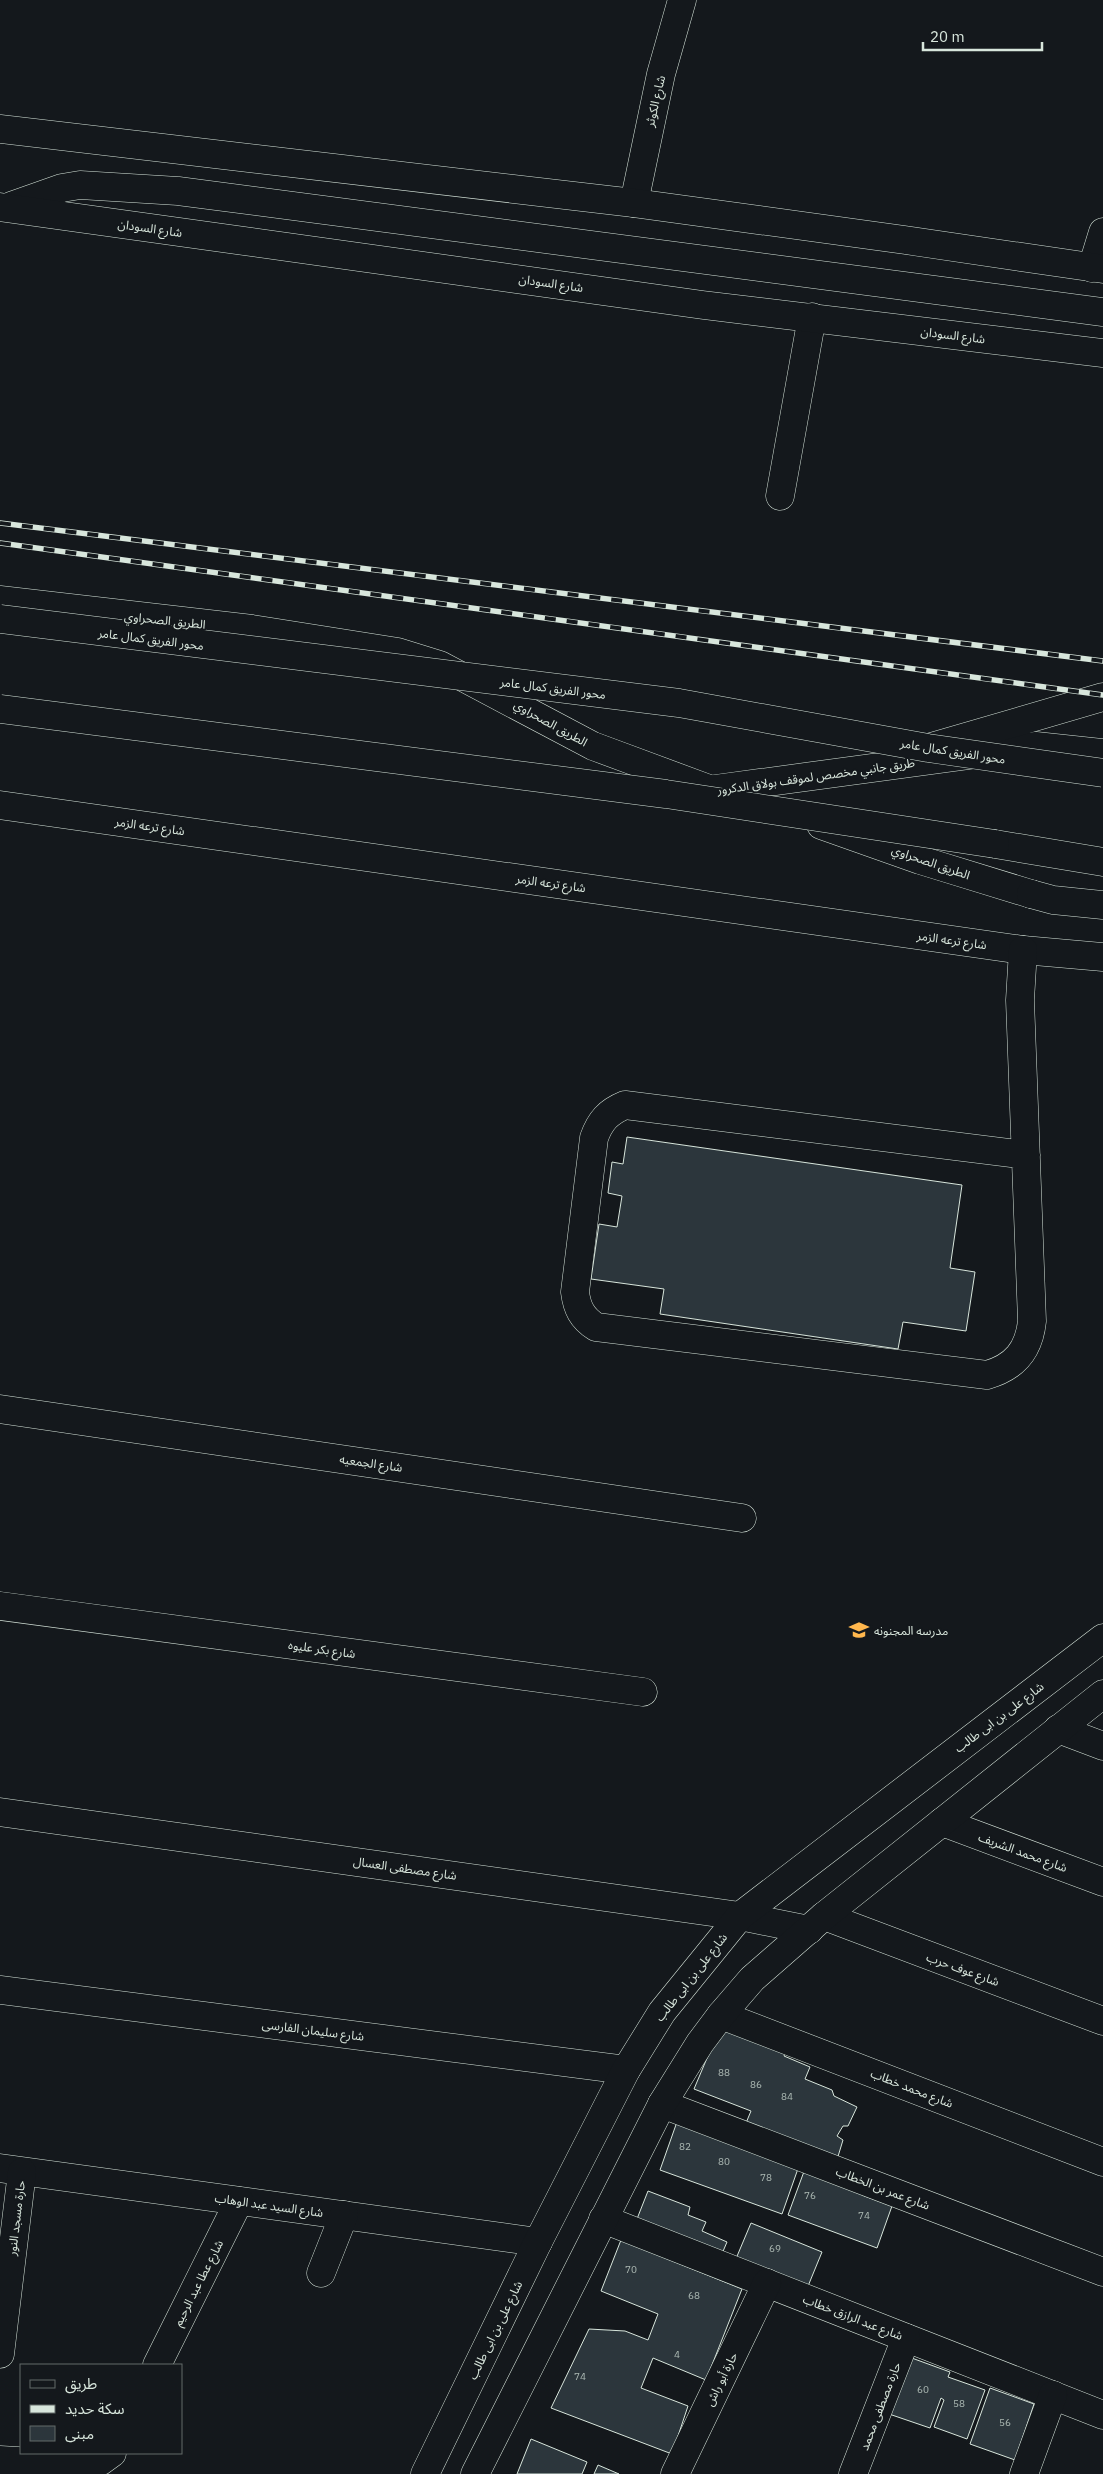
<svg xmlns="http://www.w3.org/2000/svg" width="1103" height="2474" font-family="'IBM Plex Sans','Noto Sans Arabic',sans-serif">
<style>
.building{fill:#2c363c;stroke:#d8e6dc}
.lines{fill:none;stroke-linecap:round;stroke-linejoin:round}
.minor-casing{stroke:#d8e6dc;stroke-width:29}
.major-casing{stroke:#d8e6dc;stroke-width:29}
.highway-casing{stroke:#d8e6dc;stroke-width:29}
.minor{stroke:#14181c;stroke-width:28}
.major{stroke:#14181c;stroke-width:28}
.highway{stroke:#14181c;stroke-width:28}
.rail-casing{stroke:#d8e6dc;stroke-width:5.5}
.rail{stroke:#14181c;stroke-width:4;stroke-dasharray:11;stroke-linecap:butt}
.highway-bridge-casing{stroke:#d8e6dc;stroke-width:29;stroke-linecap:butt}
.highway-bridge{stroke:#14181c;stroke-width:28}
.labels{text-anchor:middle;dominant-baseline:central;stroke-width:4;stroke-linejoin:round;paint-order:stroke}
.number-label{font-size:10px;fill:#adbab4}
.street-label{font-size:12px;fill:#d8e6dc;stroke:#14181c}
.poi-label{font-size:12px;fill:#d8e6dc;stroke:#14181c;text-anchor:start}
</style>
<rect width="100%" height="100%" fill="#14181c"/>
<g class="building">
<polygon points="627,1137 962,1185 950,1268 975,1272 966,1331 903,1322 898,1349 660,1314 664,1289 591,1279 599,1224 617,1227 622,1196 608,1193 612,1162 623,1164"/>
<polygon points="723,2020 788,2046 784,2056 810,2067 805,2079 832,2090 834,2096 857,2107 848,2126 843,2126 837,2136 843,2140 836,2163 746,2123 751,2111 694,2089"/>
<polygon points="678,2119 800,2163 782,2214 660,2170"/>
<polygon points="806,2166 861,2186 862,2195 892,2206 877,2248 788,2215"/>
<polygon points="648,2191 690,2207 688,2215 706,2222 702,2231 727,2242 718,2263 633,2229"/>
<polygon points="751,2223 822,2252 806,2291 735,2261"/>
<polygon points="621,2240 742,2289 706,2380 653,2358 641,2388 688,2406 672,2454 551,2408 589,2329 625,2331 648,2340 658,2314 601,2291"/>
<polygon points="909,2357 950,2372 948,2377 985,2390 967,2439 934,2427 944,2400 941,2398 930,2428 889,2414"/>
<polygon points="990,2388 1034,2404 1015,2460 970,2444"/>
<polygon points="531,2439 587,2462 582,2474 517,2474"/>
<polygon points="598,2465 619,2474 594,2474"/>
</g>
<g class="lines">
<defs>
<g id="minor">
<polyline points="634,203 661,74 682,0"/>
<polyline points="1092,268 1103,232"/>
<polyline points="780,496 812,317"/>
<polyline points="0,600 252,629 398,652 440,665 593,746 728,796"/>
<polyline points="708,790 1036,746 1103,753"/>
<polyline points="0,805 1023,950 1103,957"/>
<polyline points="821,825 920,860 1031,894"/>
<path d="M 1023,950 L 1020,1000 L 1032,1321 C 1029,1350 1015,1367 987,1375 L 596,1327 C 582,1318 577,1308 575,1292 L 594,1138 C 600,1121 608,1112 625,1105 L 1026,1155"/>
<polyline points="0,1409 742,1518"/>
<polyline points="0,1606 643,1692"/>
<polyline points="1058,1729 1103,1746"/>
<polyline points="0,1812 740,1916 809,1930"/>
<polyline points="942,1822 1103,1882"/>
<polyline points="824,1916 1103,2021"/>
<polyline points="0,1990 626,2070"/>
<polyline points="721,2015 1103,2162"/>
<polyline points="662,2104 1103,2272"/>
<polyline points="0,2168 538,2242"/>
<polyline points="603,2219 1103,2415"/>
<polyline points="321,2273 344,2215"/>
<polyline points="0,2354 22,2172"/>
<polyline points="157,2365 239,2201"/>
<polyline points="0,2460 86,2465 101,2461 112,2453"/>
<polyline points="425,2474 538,2242 626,2070 662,2012 740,1916 1103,1638"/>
<polyline points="475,2474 662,2104 700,2043 721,2015 752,1979 824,1916 1103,1694"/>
<polyline points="675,2474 767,2283"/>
<polyline points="853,2474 906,2338"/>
<polyline points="1024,2474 1053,2395"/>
</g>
<g id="major">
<polyline points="0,129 634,203 905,240 1103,269"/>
<polyline points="11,206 62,188 80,185 178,191 1103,312"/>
<polyline points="0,207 703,305 1103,353"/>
<polyline points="1031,894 1053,900 1103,905"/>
</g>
<g id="highway">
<polyline points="928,748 1103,697"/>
<polyline points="995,844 1103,862"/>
</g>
</defs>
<use href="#minor" class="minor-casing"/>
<use href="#major" class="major-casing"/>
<use href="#highway" class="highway-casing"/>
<use href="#minor" class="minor"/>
<use href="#major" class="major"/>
<use href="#highway" class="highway"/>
<defs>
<g id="rail">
<polyline points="0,523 1103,661"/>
<polyline points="0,543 1103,695"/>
</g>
</defs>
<use href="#rail" class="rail-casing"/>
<use href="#rail" class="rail"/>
<defs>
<g id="highway-bridge">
<polyline points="0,619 679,703 928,748 1103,773"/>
<polyline points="0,709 666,794 995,844"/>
</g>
</defs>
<use href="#highway-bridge" class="highway-bridge-casing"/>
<use href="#highway-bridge" class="highway-bridge"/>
</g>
<defs>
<symbol id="school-bare" viewBox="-9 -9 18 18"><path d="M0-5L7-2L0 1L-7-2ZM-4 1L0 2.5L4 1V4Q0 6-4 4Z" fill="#ffb74d" stroke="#14181c" stroke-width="2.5" paint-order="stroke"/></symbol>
</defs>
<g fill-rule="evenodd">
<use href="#school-bare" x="845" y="1616" width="28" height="28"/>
</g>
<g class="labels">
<g class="number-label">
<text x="724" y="2072">88</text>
<text x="756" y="2084">86</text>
<text x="787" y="2096">84</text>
<text x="685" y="2146">82</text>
<text x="724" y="2161">80</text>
<text x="766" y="2177">78</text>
<text x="810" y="2195">76</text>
<text x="864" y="2215">74</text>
<text x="775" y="2248">69</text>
<text x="631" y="2269">70</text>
<text x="694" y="2295">68</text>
<text x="677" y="2354">4</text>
<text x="580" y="2376">74</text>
<text x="923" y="2389">60</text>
<text x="959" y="2403">58</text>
<text x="1005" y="2422">56</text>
</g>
<g class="street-label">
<text transform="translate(655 101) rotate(-77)">شارع الكوثر</text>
<text transform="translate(150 228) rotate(8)">شارع السودان</text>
<text transform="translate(551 283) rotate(8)">شارع السودان</text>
<text transform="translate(953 335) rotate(7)">شارع السودان</text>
<text transform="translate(165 620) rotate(6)">الطريق الصحراوي</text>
<text transform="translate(151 639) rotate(7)">محور الفريق كمال عامر</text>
<text transform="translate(553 688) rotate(7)">محور الفريق كمال عامر</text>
<text transform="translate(551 723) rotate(29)">الطريق الصحراوي</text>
<text transform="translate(953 751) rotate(9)">محور الفريق كمال عامر</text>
<text transform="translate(816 776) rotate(-8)">طريق جانبي مخصص لموقف بولاق الدكرور</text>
<text transform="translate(150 826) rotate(8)">شارع ترعه الزمر</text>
<text transform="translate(931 862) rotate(19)">الطريق الصحراوي</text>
<text transform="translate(551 883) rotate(8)">شارع ترعه الزمر</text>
<text transform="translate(952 940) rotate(8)">شارع ترعه الزمر</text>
<text transform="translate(371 1463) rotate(8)">شارع الجمعيه</text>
<text transform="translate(322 1649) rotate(8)">شارع بكر عليوه</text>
<text transform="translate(999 1717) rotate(-37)">شارع على بن ابى طالب</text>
<text transform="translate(1023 1852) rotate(20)">شارع محمد الشريف</text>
<text transform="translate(405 1868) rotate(8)">شارع مصطفى العسال</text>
<text transform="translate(963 1969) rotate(20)">شارع عوف حرب</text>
<text transform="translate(691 1977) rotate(-52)">شارع على بن ابى طالب</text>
<text transform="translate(313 2030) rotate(7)">شارع سليمان الفارسى</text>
<text transform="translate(912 2088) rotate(21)">شارع محمد خطاب</text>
<text transform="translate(883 2188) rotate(21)">شارع عمر بن الخطاب</text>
<text transform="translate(269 2205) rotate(8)">شارع السيد عبد الوهاب</text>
<text transform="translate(16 2218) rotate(-83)">حارة مسجد النور</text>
<text transform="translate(198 2283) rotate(-63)">شارع عطا عبد الرحيم</text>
<text transform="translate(853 2317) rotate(21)">شارع عبد الرازق خطاب</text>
<text transform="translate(495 2330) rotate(-64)">شارع على بن ابى طالب</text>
<text transform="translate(721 2379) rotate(-64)">حارة أبو راش</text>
<text transform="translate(880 2406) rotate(-69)">حارة مصطفى محمد</text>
</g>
<g class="poi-label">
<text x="874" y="1630">مدرسه المجنونه</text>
</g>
</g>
<rect x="20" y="2364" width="162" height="90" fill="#14181c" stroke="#626a69"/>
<rect x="30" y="2380" width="25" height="8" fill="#14181c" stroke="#626a69"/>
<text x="65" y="2389" font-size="15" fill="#d8e6dc">طريق</text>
<rect x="30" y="2405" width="25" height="8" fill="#d8e6dc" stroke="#626a69"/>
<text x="65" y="2414" font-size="15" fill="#d8e6dc">سكة حديد</text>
<rect x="30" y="2426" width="25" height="15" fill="#2c363c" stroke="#626a69"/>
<text x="65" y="2439" font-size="15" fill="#d8e6dc">مبنى</text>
<path d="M923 42v8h119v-8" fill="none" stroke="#d8e6dc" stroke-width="2.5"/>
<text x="930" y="42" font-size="15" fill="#d8e6dc" stroke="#14181c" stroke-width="4" paint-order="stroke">20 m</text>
</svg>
